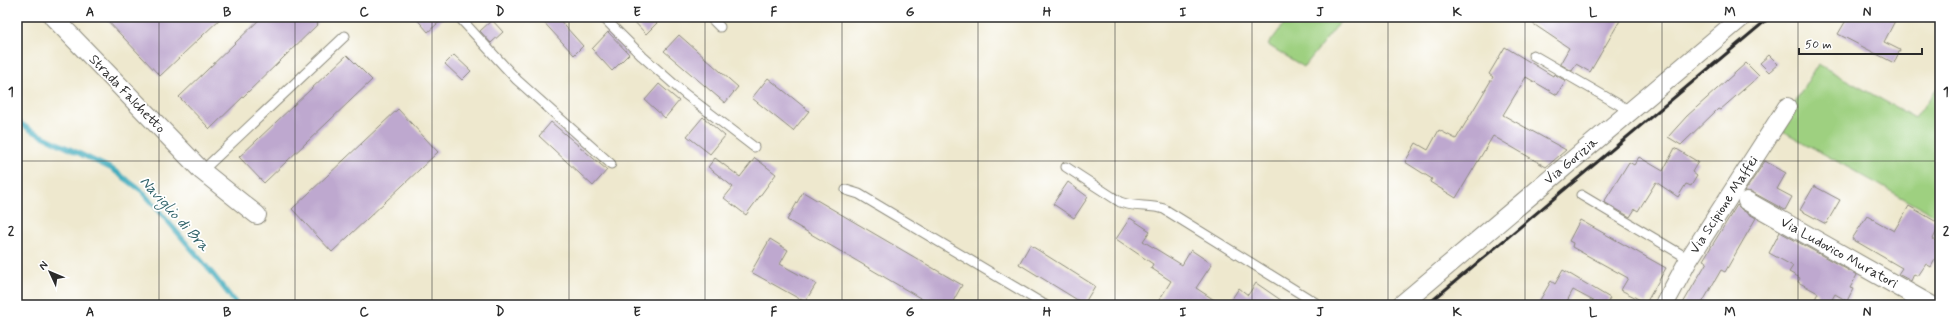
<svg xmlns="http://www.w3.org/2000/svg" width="1957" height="322" font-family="Mynerve,sans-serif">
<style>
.green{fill:#9ed080;stroke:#647e56}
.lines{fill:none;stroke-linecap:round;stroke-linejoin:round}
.stream{stroke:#3ba9ba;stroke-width:5}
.building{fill:#bea8cf}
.lane-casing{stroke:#8c8a7c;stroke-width:11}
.street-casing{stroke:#8c8a7c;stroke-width:20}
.lane{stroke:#fff;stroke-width:9}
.street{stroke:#fff;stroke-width:18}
.rail{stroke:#2b2b2b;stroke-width:3}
.grid{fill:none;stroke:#2b2b2b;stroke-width:1;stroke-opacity:0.55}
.labels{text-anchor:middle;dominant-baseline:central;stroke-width:3.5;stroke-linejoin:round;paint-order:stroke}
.street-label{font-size:14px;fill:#2b2b2b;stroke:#fff}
.water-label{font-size:15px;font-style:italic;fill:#32646b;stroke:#fff}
.neatline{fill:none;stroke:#2b2b2b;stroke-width:1.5}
.grid-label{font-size:13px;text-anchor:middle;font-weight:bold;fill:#2b2b2b}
</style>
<rect width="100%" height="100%" fill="#fff"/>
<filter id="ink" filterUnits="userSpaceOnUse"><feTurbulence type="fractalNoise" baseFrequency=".025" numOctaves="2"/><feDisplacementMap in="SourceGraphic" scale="8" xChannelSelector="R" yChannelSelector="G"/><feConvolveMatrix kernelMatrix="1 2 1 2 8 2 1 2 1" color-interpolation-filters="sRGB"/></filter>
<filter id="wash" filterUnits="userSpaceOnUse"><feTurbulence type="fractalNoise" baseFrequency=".012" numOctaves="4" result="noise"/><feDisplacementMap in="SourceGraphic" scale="16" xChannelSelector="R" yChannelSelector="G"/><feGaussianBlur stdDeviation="0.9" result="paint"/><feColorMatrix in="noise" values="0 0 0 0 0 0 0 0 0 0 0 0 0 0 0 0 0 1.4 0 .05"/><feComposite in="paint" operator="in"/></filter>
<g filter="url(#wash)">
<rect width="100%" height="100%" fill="#eee8ce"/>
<g class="green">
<polygon points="1289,17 1344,17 1304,67 1268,45"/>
<polygon points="1818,64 1915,118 1940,84 1940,211 1937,217 1779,129"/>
</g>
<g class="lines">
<polyline class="stream" points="17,121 32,131 112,169 142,191 212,273 237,305"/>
</g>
<g id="blocks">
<g class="building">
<polygon points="104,17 222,17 160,76"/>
<polygon points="262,17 312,17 318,24 210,129 179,97"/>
<polygon points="415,17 445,17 428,32"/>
<polygon points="539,17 557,17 583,46 574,55"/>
<polygon points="630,17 663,17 646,34"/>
<polygon points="1523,17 1622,17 1590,72 1576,64 1572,71 1560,64 1569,48"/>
<polygon points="1848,17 1897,17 1884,42 1900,50 1894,63 1838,34"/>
<polygon points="492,20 503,32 491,43 480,31"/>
<polygon points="608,32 629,54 612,71 592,49"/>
<polygon points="679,35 738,87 725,103 664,51"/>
<polygon points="1505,47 1553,76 1554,74 1566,81 1557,95 1526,77 1503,115 1566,150 1546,167 1493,136 1456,198 1430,182 1432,179 1405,162 1416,143 1428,150 1439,130 1456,139 1493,77 1489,74"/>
<polygon points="347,55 372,80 264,183 239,157"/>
<polygon points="454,55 471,71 462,80 445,64"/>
<polygon points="1769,55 1778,64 1769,72 1760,63"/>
<polygon points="1746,63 1759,76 1720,110 1718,109 1681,145 1668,137 1687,116"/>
<polygon points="768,78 809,111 793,131 752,98"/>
<polygon points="659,84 679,101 665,118 645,100"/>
<polygon points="398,109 438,152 332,252 292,209"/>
<polygon points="703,117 725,136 710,154 687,136"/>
<polygon points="551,122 607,170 593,186 539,136"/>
<polygon points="1675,148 1698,162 1692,172 1697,176 1691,186 1686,184 1678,197 1656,182 1638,211 1635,209 1630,217 1604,202 1629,162 1634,165 1639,157 1663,171"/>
<polygon points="715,158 740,177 755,158 776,174 746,215 724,198 733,187 708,167"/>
<polygon points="1765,161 1786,173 1777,189 1792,197 1785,210 1752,192 1745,191"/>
<polygon points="1068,182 1088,197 1074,218 1053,204"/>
<polygon points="1814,186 1840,200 1826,224 1800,210"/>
<polygon points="803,192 962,285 951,305 932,305 787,220"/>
<polygon points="1737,205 1742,210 1756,218 1752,225 1725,272 1721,270 1701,305 1682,305 1707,262 1703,260"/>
<polygon points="1909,206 1940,224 1933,239 1940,243 1940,250 1931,267 1926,264 1918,276 1914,274 1911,281 1898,274 1902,268 1852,239 1867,216 1894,231"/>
<polygon points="1130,218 1150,231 1143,241 1182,265 1191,250 1212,264 1196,288 1222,305 1156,305 1171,281 1151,268 1153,264 1116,239"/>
<polygon points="1580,220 1666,268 1646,303 1621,290 1628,278 1572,247 1573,243 1569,241"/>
<polygon points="1780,232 1857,275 1850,288 1853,289 1847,301 1835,294 1829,305 1812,305 1818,293 1798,282 1800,278 1789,272 1793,266 1769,253"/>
<polygon points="770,239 788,250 780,264 816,284 805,302 751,272"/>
<polygon points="1030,245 1095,286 1084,304 1019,264"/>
<polygon points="1563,270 1610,298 1606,305 1601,305 1573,290 1565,305 1537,305 1551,281 1555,284"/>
<polygon points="1256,283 1288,305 1228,305 1239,288 1248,295"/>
</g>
</g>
</g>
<g filter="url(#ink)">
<use href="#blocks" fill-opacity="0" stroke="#8c8a7c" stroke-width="1"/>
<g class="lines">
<defs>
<g id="lane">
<polyline points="459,17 517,80 611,164"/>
<polyline points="603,17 642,56 685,94 754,147"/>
<polyline points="710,17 720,27"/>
<polyline points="1533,55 1630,111"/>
<path d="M 1066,167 L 1120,202 C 1135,208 1150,204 1164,209 L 1319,305"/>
<polyline points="202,171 345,36"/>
<polyline points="846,190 859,194 1045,305"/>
<polyline points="1581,195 1689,259"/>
</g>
<g id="street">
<polyline points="53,17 202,171 257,215"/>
<polyline points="1747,201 1931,305"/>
<polyline points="1401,305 1742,17"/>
<polyline points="1664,305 1689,259 1787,107"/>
</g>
</defs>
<use href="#lane" class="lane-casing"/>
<use href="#street" class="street-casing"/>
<use href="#lane" class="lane"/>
<use href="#street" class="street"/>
<polyline class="rail" points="1427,305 1770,17"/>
</g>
</g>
<path class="grid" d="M 159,17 L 159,305M 295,17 L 295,305M 432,17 L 432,305M 569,17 L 569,305M 705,17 L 705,305M 842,17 L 842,305M 978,17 L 978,305M 1115,17 L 1115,305M 1252,17 L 1252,305M 1388,17 L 1388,305M 1525,17 L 1525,305M 1662,17 L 1662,305M 1798,17 L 1798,305M 17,161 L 1940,161"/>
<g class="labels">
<g class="street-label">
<text transform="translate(127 94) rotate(46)">Strada Falchetto</text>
<text transform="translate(1571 161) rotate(-40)">Via Gorizia</text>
<text transform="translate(1724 205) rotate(-57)">Via Scipione Maffei</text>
<text transform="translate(1839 253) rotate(29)">Via Ludovico Muratori</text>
</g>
<g class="water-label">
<text transform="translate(174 214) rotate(48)">Naviglio di Bra</text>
</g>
</g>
<rect width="1957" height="322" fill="none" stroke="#fff" stroke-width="44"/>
<g transform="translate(50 272) rotate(314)" stroke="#ffffff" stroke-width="3" paint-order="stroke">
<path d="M0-3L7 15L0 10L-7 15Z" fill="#2b2b2b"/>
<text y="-6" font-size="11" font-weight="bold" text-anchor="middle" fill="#2b2b2b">N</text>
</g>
<path d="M1799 48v6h123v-6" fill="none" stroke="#2b2b2b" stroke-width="2"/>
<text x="1805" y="48" font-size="12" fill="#2b2b2b" stroke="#ffffff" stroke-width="3" paint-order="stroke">50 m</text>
<rect x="22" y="22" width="1913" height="278" class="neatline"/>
<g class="grid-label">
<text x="90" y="16">A</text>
<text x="227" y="16">B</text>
<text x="364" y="16">C</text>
<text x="500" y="16">D</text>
<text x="637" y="16">E</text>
<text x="774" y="16">F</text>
<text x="910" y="16">G</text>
<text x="1047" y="16">H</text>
<text x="1183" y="16">I</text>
<text x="1320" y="16">J</text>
<text x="1457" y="16">K</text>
<text x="1593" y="16">L</text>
<text x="1730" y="16">M</text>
<text x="1867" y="16">N</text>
<text x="11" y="96">1</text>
<text x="1946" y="96">1</text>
<text x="11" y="235">2</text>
<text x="1946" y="235">2</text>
<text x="90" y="316">A</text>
<text x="227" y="316">B</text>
<text x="364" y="316">C</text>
<text x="500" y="316">D</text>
<text x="637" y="316">E</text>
<text x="774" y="316">F</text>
<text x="910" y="316">G</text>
<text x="1047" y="316">H</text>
<text x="1183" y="316">I</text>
<text x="1320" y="316">J</text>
<text x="1457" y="316">K</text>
<text x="1593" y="316">L</text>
<text x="1730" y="316">M</text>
<text x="1867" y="316">N</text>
</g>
</svg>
